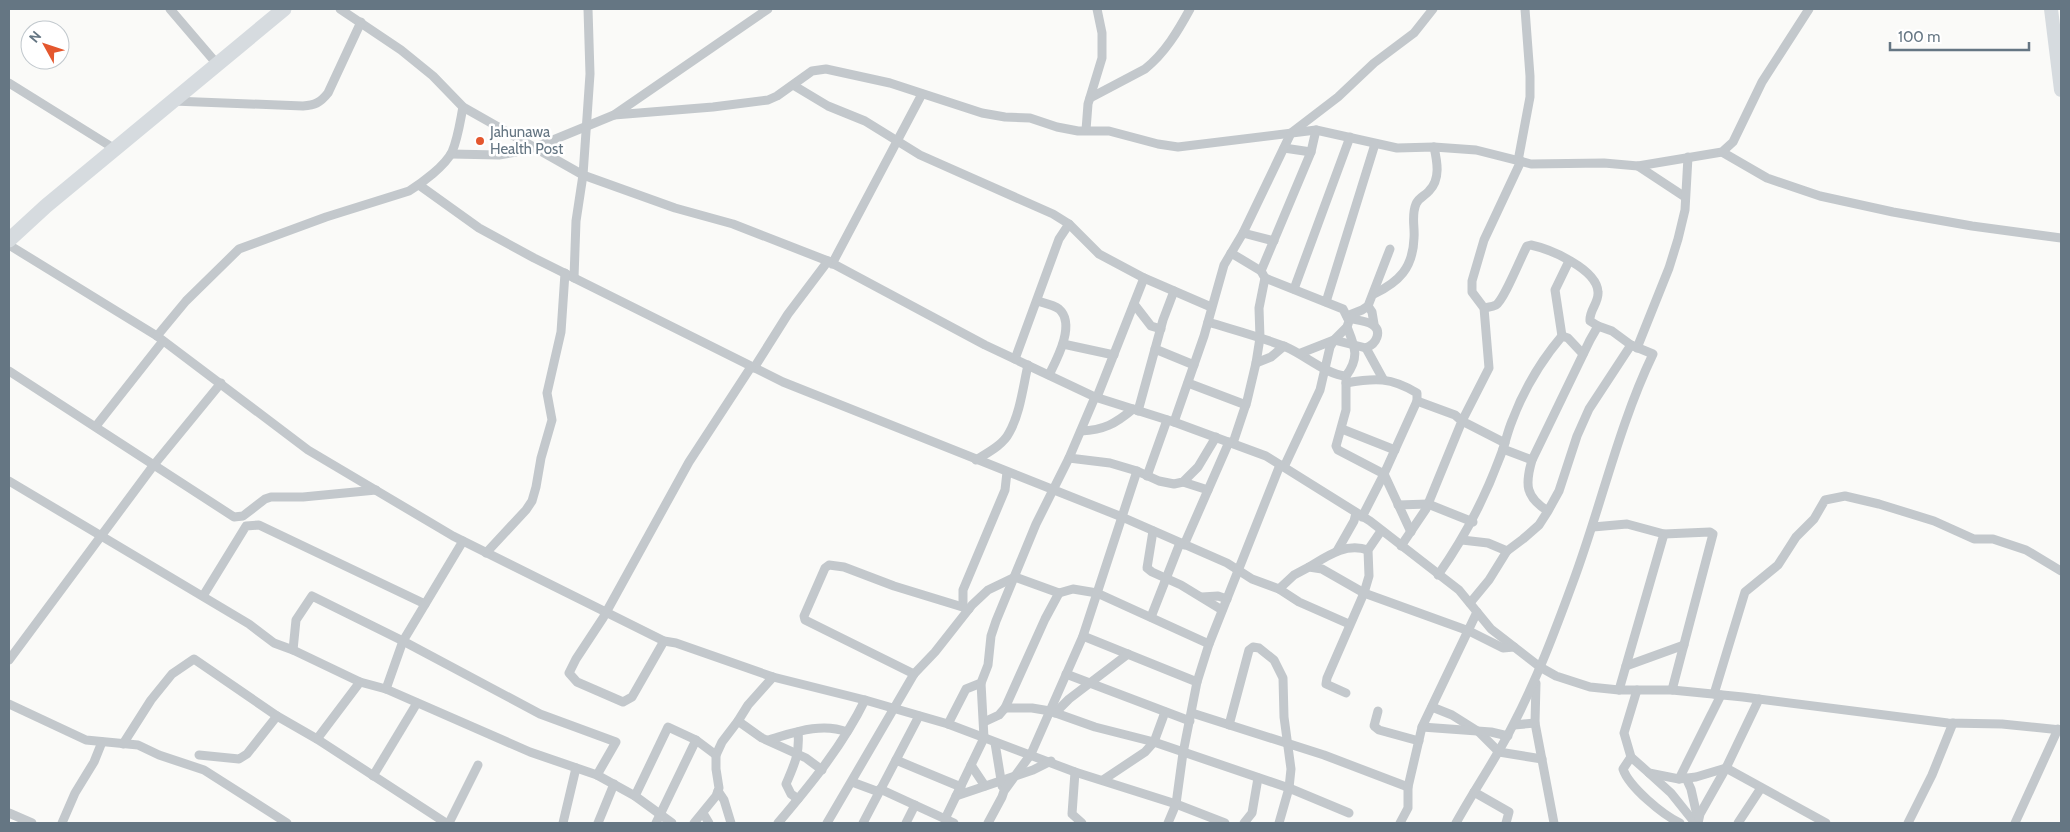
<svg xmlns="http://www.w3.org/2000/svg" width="2070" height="832" font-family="Cabin,sans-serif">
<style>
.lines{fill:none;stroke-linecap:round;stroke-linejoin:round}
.street{stroke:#c3c8cc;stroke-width:9}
.secondary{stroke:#d6dbdf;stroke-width:14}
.primary{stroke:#d6dbdf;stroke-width:15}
.poi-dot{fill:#e4572e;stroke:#fff;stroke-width:2}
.labels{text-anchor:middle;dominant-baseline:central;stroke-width:5;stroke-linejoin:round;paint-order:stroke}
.poi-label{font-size:15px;fill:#657683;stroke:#fff;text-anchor:start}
</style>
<rect width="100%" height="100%" fill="#fafaf8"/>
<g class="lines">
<g class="street">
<polyline points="170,9 217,64"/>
<polyline points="340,9 401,50 433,76 463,107 583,175 675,208 733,224 828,261 985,345 1095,397 1174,422 1266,456 1370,521 1459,590 1491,629 1540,667 1556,676 1590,687 1619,690 1672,690 1743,697 1948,723 2002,724 2061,730"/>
<polyline points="9,83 115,149"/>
<polyline points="793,85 828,106 865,121 920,155 1053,214 1069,224 1099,254 1144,278 1211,307"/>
<path d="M 1090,98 L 1145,69 C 1165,53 1178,31 1190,9"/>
<path d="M 173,101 L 303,106 C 315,105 320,103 328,93 L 361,22"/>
<polyline points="614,115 713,107 768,100 777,96 812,71 826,69 890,83 982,113 1005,117 1030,118 1057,127 1078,131 1109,131 1158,144 1178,147 1316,130 1397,148 1434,147 1476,150 1531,164 1604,163 1638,166 1722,152 1733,142 1762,82 1809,9"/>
<polyline points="1086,130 1088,104 1102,58 1102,33 1097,9"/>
<polyline points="1284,148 1311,152"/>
<polyline points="1722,152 1767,178 1820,196 1893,212 1972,226 2061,238"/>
<polyline points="451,154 499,155 516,152 536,147 614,115 768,9"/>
<polyline points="1518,161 1530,97 1530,76 1525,9"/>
<polyline points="1638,166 1685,197"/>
<polyline points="419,185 479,228 534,258 783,382 1122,517 1227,563 1252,579 1279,589 1294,575 1309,567 1322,569 1364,593 1469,631 1503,648 1514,647"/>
<polyline points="1243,233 1274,241"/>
<polyline points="9,245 157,336 308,450 453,536 664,641 676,643 773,677 865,700 948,724 1075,772 1176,804 1225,823"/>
<polyline points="1231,253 1261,271 1265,278 1259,308 1260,338 1256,363 1247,401 1233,443"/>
<polyline points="832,264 922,94"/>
<polyline points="1261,271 1311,152 1316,130"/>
<polyline points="574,278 576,221 583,175 590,74 588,9"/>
<polyline points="1265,278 1343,309 1349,321 1347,327 1334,340 1330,347 1320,390 1284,467"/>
<polyline points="1294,289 1350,137"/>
<path d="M 1374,294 C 1399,282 1413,268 1414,238 C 1415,226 1411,216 1416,204 C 1419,197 1425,196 1429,191 C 1441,179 1437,161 1434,147"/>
<path d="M 1037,301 C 1044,303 1054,305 1059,309 C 1076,324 1057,359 1049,375"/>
<polyline points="1326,302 1375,144"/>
<polyline points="1134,304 1151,326 1161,329"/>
<polyline points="1368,306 1372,312 1374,324"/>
<path d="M 1484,308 C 1488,307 1492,307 1496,305 C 1504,300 1521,257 1527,246 L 1531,245 C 1550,249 1597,269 1598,292 C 1599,303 1589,310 1590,321 L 1598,326"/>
<polyline points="1347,316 1362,310 1368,306 1390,249"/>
<path d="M 1208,322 C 1234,330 1261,337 1286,347 C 1305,355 1327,375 1346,376 C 1360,357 1355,347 1347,327"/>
<path d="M 157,336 L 186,301 L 239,249 L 326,217 L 409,191 C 422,183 445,166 452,152 C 458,138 460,122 463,107"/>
<polyline points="1562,336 1555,290 1569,261"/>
<polyline points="1063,344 1114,355"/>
<polyline points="1366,348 1383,379"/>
<polyline points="1637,348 1669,268 1678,239 1685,210 1688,157"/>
<polyline points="1155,349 1194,365"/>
<path d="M 1301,353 L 1334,340 L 1366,348 C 1372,345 1375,343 1377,337 C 1382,321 1358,321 1348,318"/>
<polyline points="1015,359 1059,239 1069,224"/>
<polyline points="1256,363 1271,357 1284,346"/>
<polyline points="754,368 788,314 828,261"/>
<polyline points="9,371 234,517 243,516 265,499 271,497 303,497 376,490"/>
<polyline points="1346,378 1346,410 1336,446 1338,450 1384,474 1362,517"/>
<polyline points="1188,383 1246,405"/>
<path d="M 1346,383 C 1375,378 1391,377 1417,393 L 1417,401 L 1384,474 L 1411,532"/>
<polyline points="1097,397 1144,278"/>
<polyline points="1138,411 1163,320 1174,291"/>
<polyline points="1174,422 1204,336 1224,265 1243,233 1291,133 1338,97 1374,63 1414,33 1433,9"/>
<polyline points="96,426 163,341"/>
<polyline points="1342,429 1395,450"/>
<path d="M 1081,431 C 1104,430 1115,424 1133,409"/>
<polyline points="1505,443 1462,421 1489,368 1484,308 1472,292 1472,281 1484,240 1521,161"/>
<polyline points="1503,449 1532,460"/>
<polyline points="1069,458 1110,463 1137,471 1159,481 1174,484 1183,482 1198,467 1216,437"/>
<path d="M 976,460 C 987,453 1003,445 1009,433 C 1020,414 1023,387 1028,365"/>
<polyline points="1147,476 1167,420"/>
<polyline points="9,481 249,624 274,643 293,650 360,682 386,689 530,752 597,775 635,796 672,823"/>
<polyline points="1183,482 1208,490"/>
<polyline points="1398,505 1428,504 1473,522"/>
<polyline points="1593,527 1627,524 1664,534 1710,532 1713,534 1672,690"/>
<polyline points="1153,531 1147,568 1152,572 1181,585 1222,610"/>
<polyline points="1462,540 1488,543 1507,551"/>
<polyline points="1184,545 1229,442"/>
<polyline points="1401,546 1426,509 1462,421 1455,415 1417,401"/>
<polyline points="1337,551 1354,521 1356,513"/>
<polyline points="486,553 526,510 532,501 536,487 541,458 552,420 547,393 561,332 565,273"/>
<path d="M 1309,567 C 1327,556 1346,542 1368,550"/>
<path d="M 1438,575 C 1465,537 1484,500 1500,457 C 1505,445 1507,433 1512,421 C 1524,389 1540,362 1562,336 L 1568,338 L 1583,354"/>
<polyline points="1279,589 1299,602 1349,624"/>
<polyline points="203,596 246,526 259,525 425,604"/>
<polyline points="1202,597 1218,596 1227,599"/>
<path d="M 1470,603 L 1489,580 L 1507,551 L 1523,539 L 1539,525 L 1548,511 L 1559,491 L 1577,436 L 1589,409 L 1631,345 L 1612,331 L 1598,326 L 1590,340 L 1532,460 C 1525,484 1525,497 1548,511"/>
<polyline points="963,607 963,590 1005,490 1007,472"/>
<polyline points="1151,617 1180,543"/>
<polyline points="1083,636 1197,682"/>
<polyline points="664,641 632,697 623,702 577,682 569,673 576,659 603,618 689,462 751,367"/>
<polyline points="293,650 296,620 312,596 403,641 540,714 616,742 597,775"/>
<polyline points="9,660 153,466 221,383"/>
<polyline points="1626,666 1684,645"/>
<polyline points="914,674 805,620 804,616 825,568 829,565 844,567 894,586 969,609"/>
<polyline points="1066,674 1190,721"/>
<polyline points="1536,683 1535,723 1554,823"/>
<polyline points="386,689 403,641 463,541"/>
<polyline points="1619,690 1664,534"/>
<polyline points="1637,690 1624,733 1631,757 1649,773 1679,779 1696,777 1726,768 1826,823"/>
<polyline points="1346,693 1326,684 1327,678 1364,593 1369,576 1368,550 1381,531"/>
<polyline points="1714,694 1745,592 1778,565 1796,537 1814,519 1825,500 1845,496 1879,504 1934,521 1974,539 1993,539 2026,550 2061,571"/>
<polyline points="9,704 86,740 138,745 159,755 204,770 287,823"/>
<polyline points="1432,707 1452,715 1479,732 1499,752 1542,759"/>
<polyline points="1005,708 1032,708 1050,711 1095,727 1154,742 1289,788 1349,813"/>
<polyline points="1378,711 1374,726 1379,730 1419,741"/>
<polyline points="1055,713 1069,699 1128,654"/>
<polyline points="1192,713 1324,755 1408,787"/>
<polyline points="738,721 762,738 806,758 822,770"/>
<polyline points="984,722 999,715 1005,708 1045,619 1059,593"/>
<polyline points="948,724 966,689 981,683 988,665 991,636 996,621 1036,524 1069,458 1095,397"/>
<polyline points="1229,725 1249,650 1253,647 1259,648 1274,660 1283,678 1284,717 1291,769 1289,788 1279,823"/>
<polyline points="1514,725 1535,723"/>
<polyline points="1422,727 1491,732 1508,736"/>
<path d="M 798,732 C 800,754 794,765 786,784 L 791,794 L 798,799"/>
<polyline points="317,739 360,682"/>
<path d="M 768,740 C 793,733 821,722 847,732"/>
<polyline points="995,743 1002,786"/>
<polyline points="123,744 151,700 172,674 194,659 277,716"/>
<polyline points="199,755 239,759 247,754 277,716 317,739 446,823"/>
<path d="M 1631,757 L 1623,769 C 1629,787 1663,815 1680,823"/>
<polyline points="896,760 961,787"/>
<polyline points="971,765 985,786"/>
<polyline points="1075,772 1072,814 1082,823"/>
<polyline points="1649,773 1671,793 1695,823"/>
<polyline points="373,776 417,703"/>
<polyline points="1686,778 1691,789 1698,820"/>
<polyline points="1679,779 1721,695"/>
<polyline points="1103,780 1145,752 1154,742 1165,712"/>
<polyline points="852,782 879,792"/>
<polyline points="880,789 954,823"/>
<polyline points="718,791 724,800 731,823"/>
<polyline points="1474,792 1509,812 1506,823"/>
<polyline points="635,796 668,727 696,740"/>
<polyline points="956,796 1033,770 1051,761"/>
<polyline points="9,813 32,823"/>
<polyline points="703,813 709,823"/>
<polyline points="945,819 984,738 981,683"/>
<polyline points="62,823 75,793 94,762 102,742"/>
<polyline points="449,823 478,765"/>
<polyline points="563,823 576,768"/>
<polyline points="598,823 614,784"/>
<polyline points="656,823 696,740 716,755"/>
<polyline points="694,823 716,796 719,788 716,769 716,755 722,742 738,721 748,705 773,677"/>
<path d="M 778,823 C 811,784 843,745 865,700"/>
<polyline points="827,823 914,674 935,652 972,605 988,590 1015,577 1059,593 1073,589 1097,593 1209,644"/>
<polyline points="863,823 919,716"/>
<polyline points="906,823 915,805"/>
<polyline points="988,823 1002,797 1004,791 1031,754 1083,636 1137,471"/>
<polyline points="1168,823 1176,804 1183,753 1197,682 1209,644 1280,465"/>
<polyline points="1244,823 1252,813 1258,778"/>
<polyline points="1400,823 1408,808 1408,787 1422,727 1477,612"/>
<path d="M 1456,823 C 1474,790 1496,759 1513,725 C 1537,679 1555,631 1573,582 C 1601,507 1618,427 1653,354 L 1631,345"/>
<polyline points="1698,823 1700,814 1726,768 1759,699"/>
<polyline points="1738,823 1761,788"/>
<polyline points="1908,823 1932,775 1953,723"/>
<polyline points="2015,823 2058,729"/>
</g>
<polyline class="secondary" points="2051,9 2061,90"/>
<polyline class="primary" points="9,240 46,206 284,9"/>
</g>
<circle class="poi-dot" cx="480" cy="141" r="5"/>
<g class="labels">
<g class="poi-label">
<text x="490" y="132">Jahunawa<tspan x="490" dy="17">Health Post</tspan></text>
</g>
</g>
<rect width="2070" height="832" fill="none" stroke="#657683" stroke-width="20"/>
<g transform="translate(45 45) rotate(310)"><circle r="24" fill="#ffffff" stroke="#c1c8cd"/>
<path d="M0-4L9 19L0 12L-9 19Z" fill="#e4572e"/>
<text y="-8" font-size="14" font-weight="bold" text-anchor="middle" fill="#657683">N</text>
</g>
<path d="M1890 42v8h139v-8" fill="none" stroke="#657683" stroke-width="2.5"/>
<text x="1898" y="42" font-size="15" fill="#657683" stroke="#ffffff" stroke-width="4" paint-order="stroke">100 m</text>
</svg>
